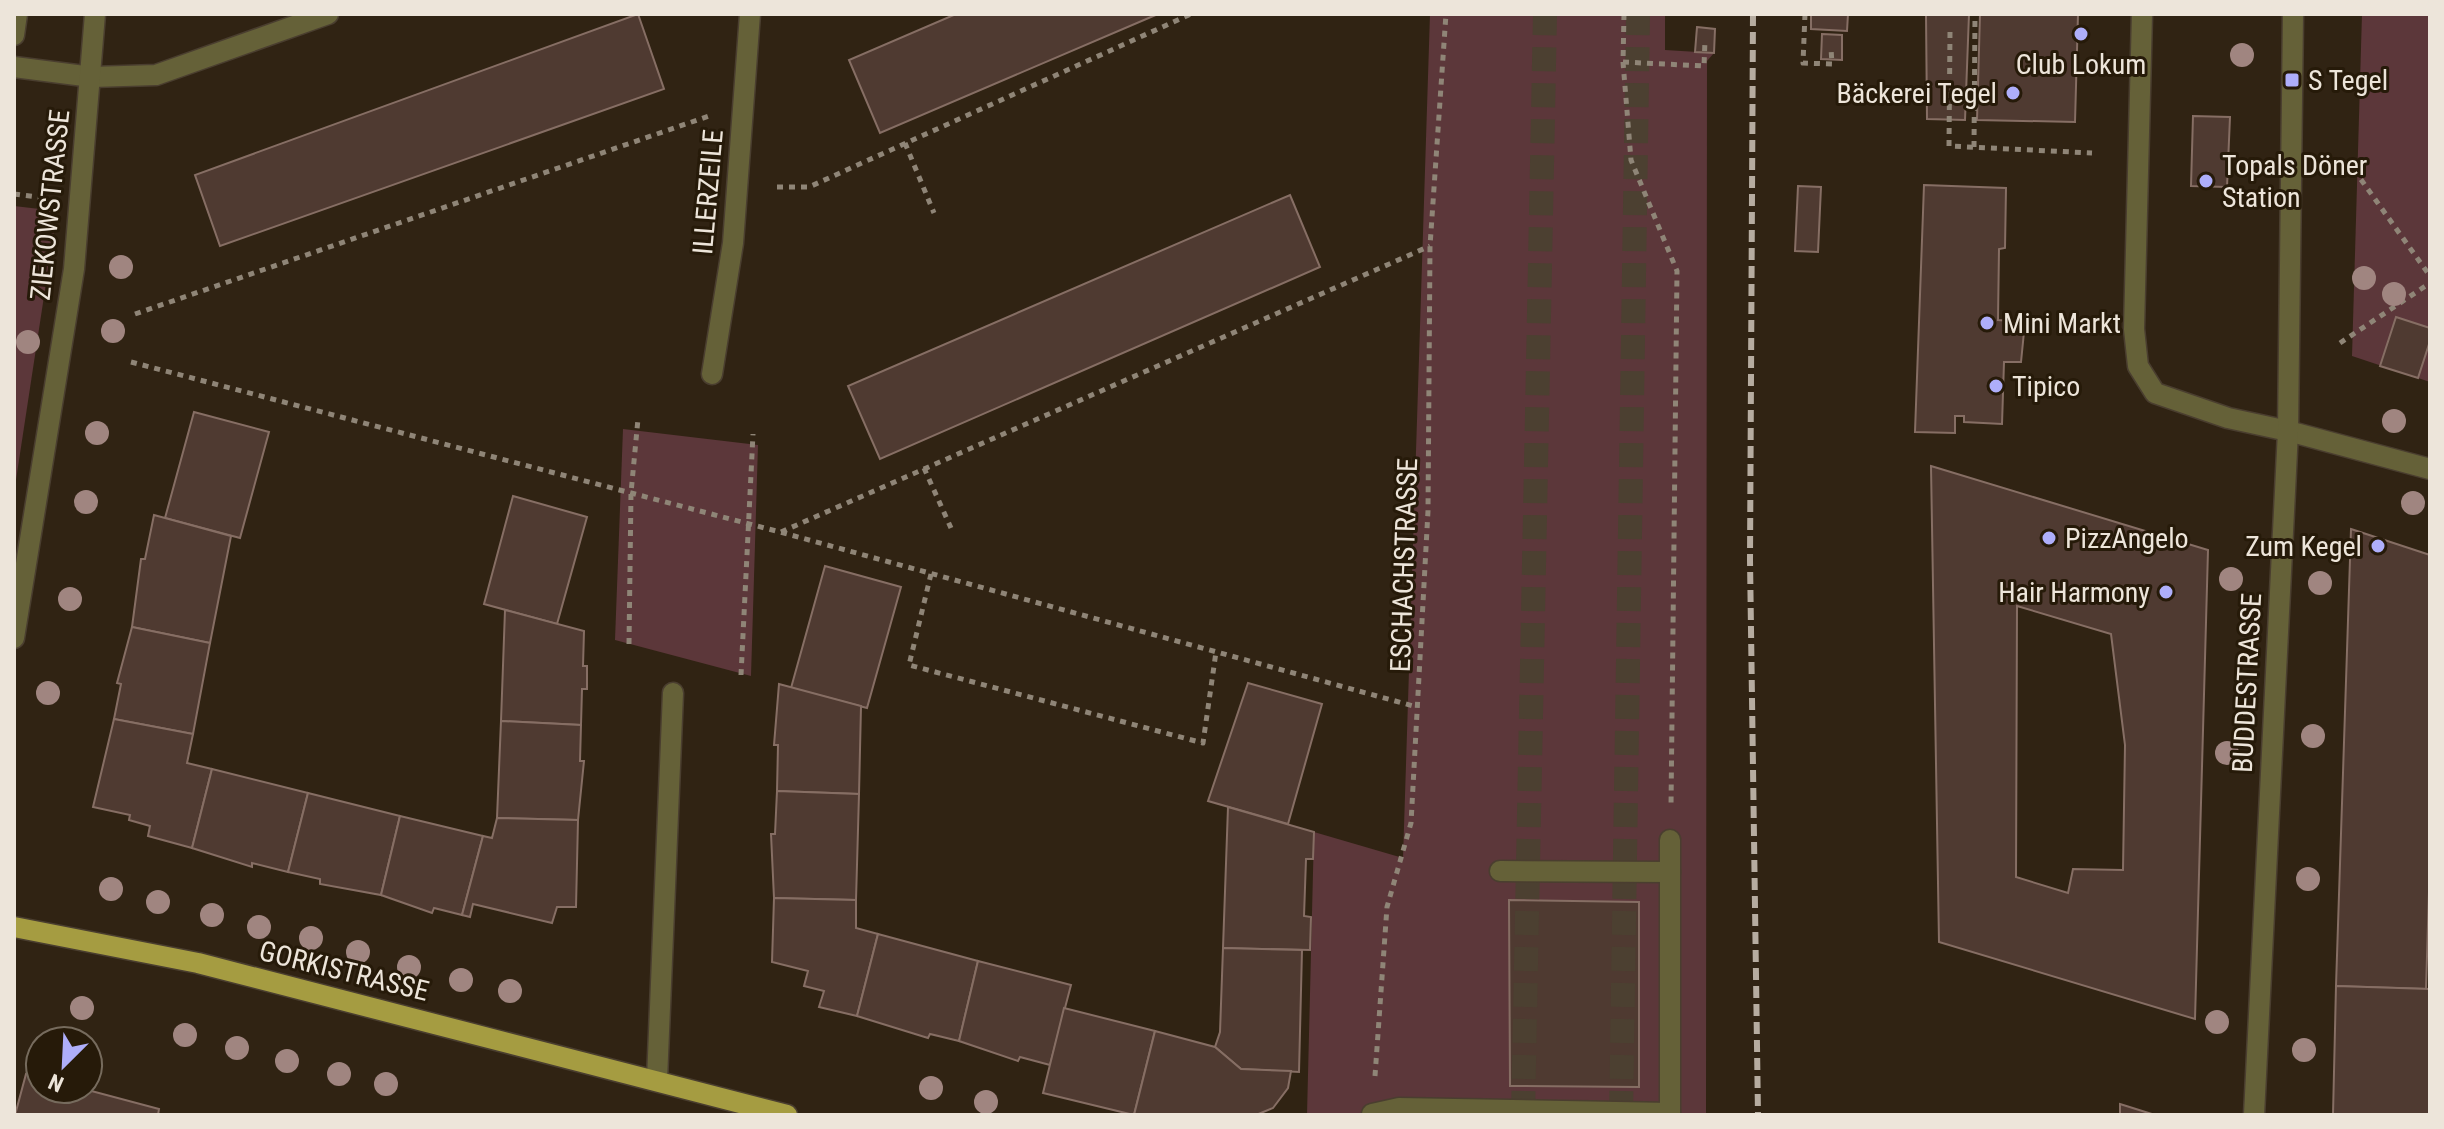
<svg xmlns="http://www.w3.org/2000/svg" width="2444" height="1129" font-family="'Roboto Condensed',sans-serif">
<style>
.green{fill:#5c373a;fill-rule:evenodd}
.building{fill:#4f3a31;stroke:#866e64;stroke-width:2;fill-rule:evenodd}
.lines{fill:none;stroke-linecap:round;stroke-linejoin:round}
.highway-tunnel{stroke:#4c4031;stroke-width:24;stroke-dasharray:24 12;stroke-linecap:butt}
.minor-casing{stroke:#4a3e2f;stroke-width:23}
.major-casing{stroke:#4a3e2f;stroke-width:23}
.path{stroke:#8f8577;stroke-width:5;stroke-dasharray:6 6;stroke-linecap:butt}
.minor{stroke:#656138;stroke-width:20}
.major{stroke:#a59c41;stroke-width:20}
.rail{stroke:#b6aca0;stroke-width:6;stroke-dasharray:12 6;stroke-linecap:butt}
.tree{fill:#a08580}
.poi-dot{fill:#aeaefa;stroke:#261a09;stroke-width:3}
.labels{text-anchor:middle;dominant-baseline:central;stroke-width:6;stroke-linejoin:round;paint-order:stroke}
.poi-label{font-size:28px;fill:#ede5da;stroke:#261a09;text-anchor:start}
.street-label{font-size:28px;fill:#ede5da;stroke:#261a09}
</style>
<rect width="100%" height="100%" fill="#302313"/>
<g class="green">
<path d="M 1430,14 L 1665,14 L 1665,50 L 1714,53 L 1707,61 L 1706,1115 L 1307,1115 L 1314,832 L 1403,858 ZM 1509,900 L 1639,902 L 1639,1087 L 1510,1085 Z"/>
<polygon points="2362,14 2430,14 2430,382 2352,356"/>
<polygon points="14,206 57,211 14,493"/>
<polygon points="623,429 758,445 751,676 615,640"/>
</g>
<g class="building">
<polygon points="638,14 664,89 220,246 195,175"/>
<polygon points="956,14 1158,14 880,133 849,60"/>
<polygon points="1811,14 1848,14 1847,31 1811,29"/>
<polygon points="1926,14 1969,14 1965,120 1927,119"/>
<polygon points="1980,14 2078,14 2075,122 1977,120"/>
<polygon points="1697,27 1715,29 1714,53 1695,52"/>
<polygon points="1822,34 1842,35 1842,60 1821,59"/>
<polygon points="2193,116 2230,117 2227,187 2191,186"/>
<polygon points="1924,185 2006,188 2005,248 1999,249 1998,320 2025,322 2021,362 2004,362 2002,424 1964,422 1964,416 1955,416 1955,433 1915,432"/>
<polygon points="1798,186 1821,187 1818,252 1795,251"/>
<polygon points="1290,195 1320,267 880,459 848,386"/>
<polygon points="2396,317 2430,328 2430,341 2418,378 2380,366"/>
<polygon points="194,412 269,432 240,538 165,518"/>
<path d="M 1931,466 L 2208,550 L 2195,1019 L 1939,942 ZM 2017,606 L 2111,634 L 2125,745 L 2123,870 L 2073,869 L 2068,893 L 2016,877 Z"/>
<polygon points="513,496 587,517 557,624 484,604"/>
<polygon points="154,515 231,536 210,643 132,627 141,559 145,559"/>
<polygon points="2351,529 2430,555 2430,859 2426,989 2336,986"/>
<polygon points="825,566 901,587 867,708 791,688"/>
<polygon points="505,610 584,631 583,666 587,666 587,689 582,689 581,725 501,721"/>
<polygon points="132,627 210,643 193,734 114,719 121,684 117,683"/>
<polygon points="1248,683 1322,704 1288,824 1208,801"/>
<polygon points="779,684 861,706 859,794 777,791 778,745 774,745"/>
<polygon points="114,719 193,734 187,763 212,769 192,848 148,836 150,826 129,820 130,815 93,807"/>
<polygon points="501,721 581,725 580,761 584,761 578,820 497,818"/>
<polygon points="212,769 308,793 288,872 252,863 252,867 192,848"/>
<polygon points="777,791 859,794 856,900 774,898 771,834 775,834"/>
<polygon points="308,793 400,816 381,895 320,884 320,879 288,872"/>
<polygon points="1228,807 1314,832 1313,859 1306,859 1304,916 1311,917 1310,950 1223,948"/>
<polygon points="400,816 483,836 462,915 434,908 432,913 381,895"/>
<polygon points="497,818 578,820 576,907 557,907 552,923 473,904 470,917 462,915 483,836 492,838"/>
<polygon points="774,898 856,900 856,928 878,934 857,1016 819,1007 824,991 804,986 808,971 772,962"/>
<polygon points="1509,900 1639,902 1639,1087 1510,1086"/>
<polygon points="878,934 978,961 959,1041 930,1034 928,1038 857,1016"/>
<polygon points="1223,948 1302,950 1299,1072 1241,1069 1215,1047 1220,1032"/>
<polygon points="978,961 1071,985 1050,1065 1020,1057 1018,1061 959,1041"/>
<polygon points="2336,986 2430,989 2429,1115 2333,1115"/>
<polygon points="1064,1008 1155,1031 1134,1115 1043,1093"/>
<polygon points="1155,1031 1215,1047 1241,1069 1291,1071 1288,1088 1273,1108 1256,1115 1134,1115"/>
<polygon points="26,1074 40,1077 40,1089 84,1089 159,1109 158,1115 15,1115"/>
<polygon points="2120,1104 2155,1115 2120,1115"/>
</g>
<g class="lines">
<g class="highway-tunnel">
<polyline points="1523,1115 1545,14"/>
<polyline points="1621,1115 1638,14"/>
</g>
<defs>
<g id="minor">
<polyline points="2142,14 2134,329 2138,366 2155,393 2228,418 2288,431 2430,469"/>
<polyline points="14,35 17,14"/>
<polyline points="14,67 92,77 156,75 328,14"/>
<polyline points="712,374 733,243 750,14"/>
<polyline points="14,638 74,269 95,14"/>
<polyline points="1500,871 1670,872"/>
<polyline points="657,1080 673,693"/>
<polyline points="1372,1114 1399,1108 1670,1113"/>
<polyline points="1670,1115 1670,840"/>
<polyline points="2254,1115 2288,431 2293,14"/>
</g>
<polyline id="major" points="14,927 198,963 787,1115"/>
</defs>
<use href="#minor" class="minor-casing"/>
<use href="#major" class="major-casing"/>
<g class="path">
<polyline points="1624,14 1623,62 1631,160 1677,271 1671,807"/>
<polyline points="1805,14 1803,63 1832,64 1831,48"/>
<polyline points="1950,32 1949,146 2092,153"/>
<polyline points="1623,62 1704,66 1705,40"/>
<polyline points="905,143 934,213"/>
<polyline points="1974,147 1975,14"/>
<polyline points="2347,160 2430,276"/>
<polyline points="777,187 809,187 1191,14"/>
<polyline points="14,194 45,198"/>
<polyline points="135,314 709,116"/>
<polyline points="2340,343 2430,283"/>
<polyline points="131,362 780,532 1417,707"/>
<polyline points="924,468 951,528"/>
<polyline points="781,532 1430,246"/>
<polyline points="931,574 909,665 1203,743 1216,652"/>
<polyline points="629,644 631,493 638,419"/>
<polyline points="741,675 753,434"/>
<polyline points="1375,1076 1387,907 1411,823 1428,511 1430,246 1446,14"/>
</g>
<use href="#minor" class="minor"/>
<use href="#major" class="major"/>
<polyline class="rail" points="1753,14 1750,560 1758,1115"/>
</g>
<g class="tree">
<circle cx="2242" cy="55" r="12"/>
<circle cx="121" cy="267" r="12"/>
<circle cx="2364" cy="278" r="12"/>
<circle cx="2394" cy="294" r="12"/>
<circle cx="113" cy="331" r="12"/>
<circle cx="28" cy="342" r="12"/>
<circle cx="2394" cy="421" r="12"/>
<circle cx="97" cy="433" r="12"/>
<circle cx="86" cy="502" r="12"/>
<circle cx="2413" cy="503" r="12"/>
<circle cx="2231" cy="579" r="12"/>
<circle cx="2320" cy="583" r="12"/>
<circle cx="70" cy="599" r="12"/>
<circle cx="48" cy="693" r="12"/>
<circle cx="2313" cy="736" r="12"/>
<circle cx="2227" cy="753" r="12"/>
<circle cx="2308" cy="879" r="12"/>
<circle cx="111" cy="889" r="12"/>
<circle cx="158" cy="902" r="12"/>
<circle cx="212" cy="915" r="12"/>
<circle cx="259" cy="927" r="12"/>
<circle cx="311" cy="938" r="12"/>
<circle cx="358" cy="952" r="12"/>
<circle cx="409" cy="967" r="12"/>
<circle cx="461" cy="980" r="12"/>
<circle cx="510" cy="991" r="12"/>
<circle cx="82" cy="1008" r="12"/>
<circle cx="2217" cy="1022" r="12"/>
<circle cx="185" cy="1035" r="12"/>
<circle cx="237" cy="1048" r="12"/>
<circle cx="2304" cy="1050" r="12"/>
<circle cx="287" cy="1061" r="12"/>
<circle cx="339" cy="1074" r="12"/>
<circle cx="386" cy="1084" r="12"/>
<circle cx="931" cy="1088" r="12"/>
<circle cx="986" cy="1102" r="12"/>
</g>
<g class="poi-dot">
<circle cx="2081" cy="34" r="8"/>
<rect x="2284" y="72" width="16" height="16" rx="4"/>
<circle cx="2013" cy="93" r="8"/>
<circle cx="2206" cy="181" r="8"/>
<circle cx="1987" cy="323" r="8"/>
<circle cx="1996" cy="386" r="8"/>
<circle cx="2049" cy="538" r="8"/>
<circle cx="2378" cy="546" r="8"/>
<circle cx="2166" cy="592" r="8"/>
</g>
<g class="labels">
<g class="poi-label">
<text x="2081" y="64" text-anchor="middle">Club Lokum</text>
<text x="2308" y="80">S Tegel</text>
<text x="1997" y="93" text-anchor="end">Bäckerei Tegel</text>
<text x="2222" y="165">Topals Döner<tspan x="2222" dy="32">Station</tspan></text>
<text x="2003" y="323">Mini Markt</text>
<text x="2012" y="386">Tipico</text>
<text x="2065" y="538">PizzAngelo</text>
<text x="2362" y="546" text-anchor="end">Zum Kegel</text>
<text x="2150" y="592" text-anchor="end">Hair Harmony</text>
</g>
<g class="street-label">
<text transform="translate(708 192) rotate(-85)">ILLERZEILE</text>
<text transform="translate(50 205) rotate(-84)">ZIEKOWSTRASSE</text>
<text transform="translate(1404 565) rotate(-88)">ESCHACHSTRASSE</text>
<text transform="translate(2247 683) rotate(-87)">BUDDESTRASSE</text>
<text transform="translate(344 971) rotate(14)">GORKISTRASSE</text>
</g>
</g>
<rect width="2444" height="1129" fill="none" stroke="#ede5da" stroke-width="32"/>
<g transform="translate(64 1065) rotate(204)"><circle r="38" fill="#261a09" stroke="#766b5d" stroke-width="2"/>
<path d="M0-6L14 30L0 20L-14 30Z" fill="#aeaefa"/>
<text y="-12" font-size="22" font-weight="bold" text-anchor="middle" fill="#ede5da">N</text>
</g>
</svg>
